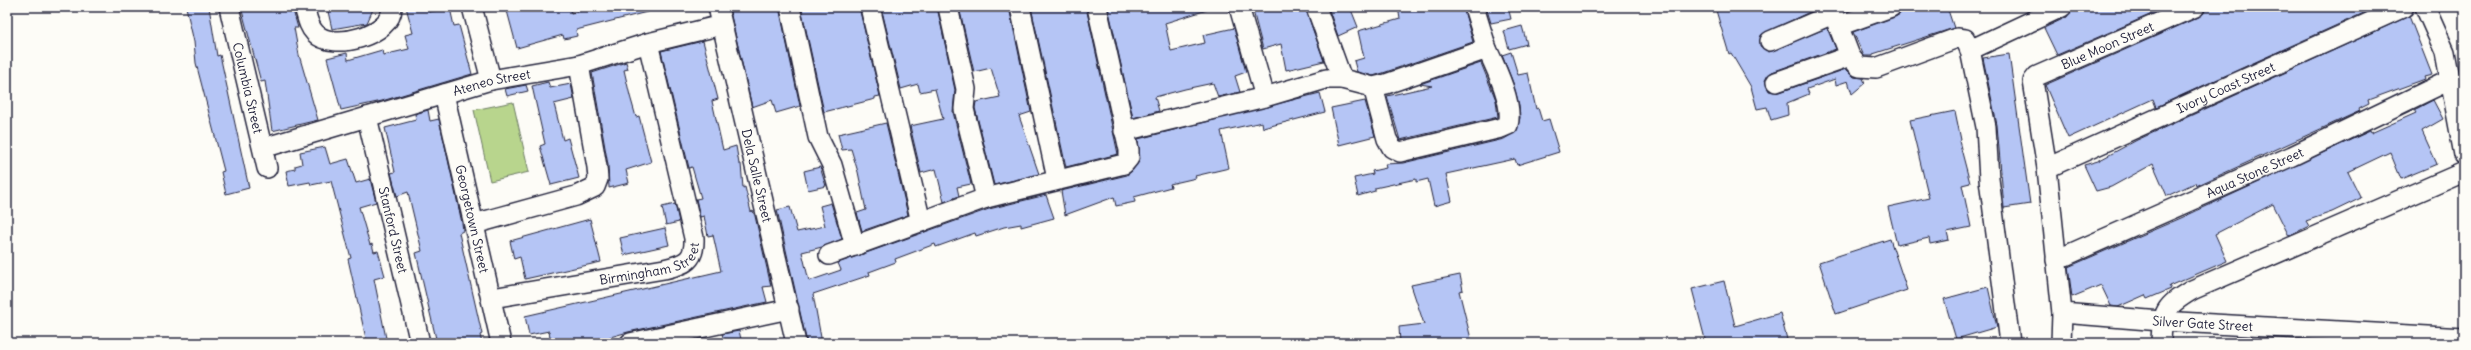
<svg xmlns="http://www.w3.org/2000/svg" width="2471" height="350" font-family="Delius,sans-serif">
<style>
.green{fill:#b8d58d;stroke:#6d7c64}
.building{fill:#b5c5f5;stroke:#22223b}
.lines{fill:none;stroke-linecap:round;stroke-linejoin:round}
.street-casing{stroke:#22223b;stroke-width:22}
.street{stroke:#fdfcf7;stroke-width:19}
.labels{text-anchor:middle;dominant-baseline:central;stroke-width:3;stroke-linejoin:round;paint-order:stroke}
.street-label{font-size:13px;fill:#22223b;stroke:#fdfcf7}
</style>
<rect width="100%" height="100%" fill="#fdfcf7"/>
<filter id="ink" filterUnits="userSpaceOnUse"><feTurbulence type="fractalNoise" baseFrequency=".025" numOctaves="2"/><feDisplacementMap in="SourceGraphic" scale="8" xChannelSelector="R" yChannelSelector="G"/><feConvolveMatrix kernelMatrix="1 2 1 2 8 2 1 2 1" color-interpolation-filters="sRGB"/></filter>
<g filter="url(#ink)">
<polygon class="green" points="513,102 529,172 490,181 474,110"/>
<g class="building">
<polygon points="186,7 209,7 217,56 220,55 249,188 226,194 221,172 224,171 196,63 194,42"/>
<polygon points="241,7 292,7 298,28 294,28 299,55 318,120 272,131 265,81 261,82"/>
<polygon points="327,7 374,7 367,23 332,29"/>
<polygon points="406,7 426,7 429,12 450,8 454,26 459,25 472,74 382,101 341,110 327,58 347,53 348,60 382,50 383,55 409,49 405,35 413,33"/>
<polygon points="506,7 570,7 571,13 596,7 650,7 651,11 576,30 577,36 564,39 563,35 517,48"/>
<polygon points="729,7 745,7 746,10 758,7 779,7 800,106 776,113 772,100 752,107"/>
<polygon points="801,7 859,7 880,96 875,97 875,99 824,112"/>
<polygon points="881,7 937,7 955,90 953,112 971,184 957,187 959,196 944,202 936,169 921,173 910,126 943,119 935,89 920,92 918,84 901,89"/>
<polygon points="959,7 1009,7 1031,112 1019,116 1039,174 994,185 975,108 976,102 1000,97 991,68 974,72"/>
<polygon points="1031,7 1086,7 1118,154 1066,167"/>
<polygon points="1108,7 1207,7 1207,10 1165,23 1171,51 1205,43 1203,35 1234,28 1246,72 1235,76 1240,92 1218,97 1213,83 1185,89 1155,97 1159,111 1133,118"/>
<polygon points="1252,7 1305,7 1324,61 1286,70 1281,44 1263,49"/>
<polygon points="1328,7 1350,7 1358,27 1338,36"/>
<polygon points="1398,7 1463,7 1473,42 1383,73 1373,76 1357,72 1354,61 1364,58 1358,31 1400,19"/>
<polygon points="1486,7 1508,7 1511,19 1491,23"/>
<polygon points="1715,7 1820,7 1761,35 1760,46 1769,52 1827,28 1836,49 1772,72 1765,80 1769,91 1780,92 1846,69 1854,77 1863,78 1865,83 1852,94 1848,81 1836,85 1835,79 1807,89 1809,94 1787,103 1788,115 1771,120 1767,107 1757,109 1751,87 1731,53 1729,54"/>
<polygon points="1902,7 1947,7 1954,28 1873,54 1873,56 1864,56 1853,32 1895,17 1900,14"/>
<polygon points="2073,7 2168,7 2057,55 2044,28 2067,17"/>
<polygon points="2206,7 2377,7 2156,107 2153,99 2068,138 2045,85 2199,17 2204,13"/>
<polygon points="2409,16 2432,75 2424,77 2425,79 2368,100 2369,104 2359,109 2360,111 2196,186 2195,183 2167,196 2153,164 2111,187 2096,191 2084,165 2098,161 2137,140"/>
<polygon points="1522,26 1527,44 1509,49 1504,31"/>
<polygon points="703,41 718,99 712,101 723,150 736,146 739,164 741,164 743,188 745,187 751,212 753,211 755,216 771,286 763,287 767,302 628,332 596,341 597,343 551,343 549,331 529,335 525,316 721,271 713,235 708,236 704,216 700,217 696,199 701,198 692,167 689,168 661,51"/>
<polygon points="1511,52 1518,75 1528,73 1536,109 1538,108 1542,121 1549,119 1559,152 1517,165 1515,159 1446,174 1452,201 1434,206 1428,179 1416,182 1416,179 1375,188 1375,191 1358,196 1354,178 1373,174 1372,171 1386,168 1385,164 1403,163 1504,139 1516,132 1520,118 1519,105 1513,83 1502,55"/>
<polygon points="2009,54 2030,204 2004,208 1997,125 1983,58"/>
<polygon points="626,62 628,69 624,70 630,96 636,117 639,116 651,162 626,170 629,183 609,188 608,165 592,73"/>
<polygon points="1481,63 1496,100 1498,117 1400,140 1387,96 1432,86 1420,84"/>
<polygon points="548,82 550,88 571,84 574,99 554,104 563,140 568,138 579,178 551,185 540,146 545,144 532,86"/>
<polygon points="526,85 528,91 507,96 505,89"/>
<polygon points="1320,93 1325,112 1263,128 1262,122 1221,131 1229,168 1195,176 1196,178 1170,184 1171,187 1134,197 1135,202 1116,206 1114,197 1065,215 1061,191 1127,175 1132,171 1140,159 1138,139"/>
<polygon points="2433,100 2443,119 2422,131 2437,164 2401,179 2390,152 2348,172 2361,198 2332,212 2306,221 2309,226 2289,236 2273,204 2215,234 2227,261 2169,286 2171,289 2147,299 2145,295 2118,307 2111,306 2101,285 2072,297 2068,267 2181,218 2370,131 2371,133 2416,113 2414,110"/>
<polygon points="1365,101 1375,136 1339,145 1331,108"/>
<polygon points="428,110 430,121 439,119 462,223 463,231 459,233 482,334 480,335 482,343 437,343 416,253 422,251 408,192 397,196 391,173 395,172 385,128 416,120 415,114"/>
<polygon points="1955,111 1961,140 1959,141 1970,183 1962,185 1971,227 1947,232 1949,240 1930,244 1929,238 1897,245 1888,207 1929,198 1910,120"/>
<polygon points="886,123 908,215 862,231 857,213 866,210 858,172 851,149 842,150 838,134"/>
<polygon points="325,147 330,164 348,159 356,183 370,179 376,202 359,207 370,245 372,244 374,252 378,251 385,276 374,279 387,343 367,343 348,259 351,258 331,181 311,185 310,182 289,186 286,171 295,169 295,166 302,164 300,152"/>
<polygon points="820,167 826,186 808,190 804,171"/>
<polygon points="1046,195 1054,218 1021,227 1021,224 1004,227 976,236 975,233 936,247 935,244 895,259 896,262 869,272 870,275 813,294 822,343 807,343 777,210 790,207 797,232 825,226 820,206 831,203 842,239 822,247 802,252 809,281 841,270 838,263 989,209"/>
<polygon points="675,204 679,222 666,225 662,207"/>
<polygon points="590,219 601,262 525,279 520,257 514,259 510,241"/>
<polygon points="665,228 669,245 624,255 620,238"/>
<polygon points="1890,239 1907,290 1836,314 1819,262"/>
<polygon points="1460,275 1463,290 1459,291 1472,343 1400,343 1399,327 1424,324 1411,285"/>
<polygon points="1724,281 1735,326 1780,313 1788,343 1706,343 1692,289"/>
<polygon points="1988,287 1997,327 1956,339 1944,299"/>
<polygon points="739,331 742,343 725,343 722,334"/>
</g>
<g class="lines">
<defs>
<g id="street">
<path id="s1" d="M 229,7 L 267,168"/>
<path d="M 304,7 C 307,16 308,26 315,33 C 332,52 393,35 392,7"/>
<polyline points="472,7 491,80"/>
<path id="s2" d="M 718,7 L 796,343"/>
<polyline points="790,7 818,137 832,165 855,246"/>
<polyline points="870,7 921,222"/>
<polyline points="948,7 966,89 964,109 986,198"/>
<polyline points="1020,7 1057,179"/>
<polyline points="1239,7 1265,97"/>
<polyline points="1316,7 1342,79"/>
<polyline points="1474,7 1487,49"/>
<polyline points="1831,7 1850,56 1859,67 1876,68 1957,38 1965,39 1970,50 2062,7"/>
<polyline points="2425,7 2445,52 2464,155"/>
<polyline points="1838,26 1891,7"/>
<polyline points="1770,41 1833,14"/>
<polyline points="1970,50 1986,127 1989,179 2010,343"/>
<polyline points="1776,82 1850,56"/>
<path id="s3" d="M 444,94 L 501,343"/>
<path id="s4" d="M 367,117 L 420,343"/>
<path d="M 1124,131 L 1265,97 L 1326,79 L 1342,79 L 1373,87 L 1386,84 L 1487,49 C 1496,68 1514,105 1508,125 L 1501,128 L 1400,152 L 1392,148 L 1387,139 L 1373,87"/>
<path id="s5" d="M 263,148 L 491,80 L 579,65 L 648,43 L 722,25"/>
<path id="s6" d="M 2047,168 L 2404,7"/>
<polyline points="474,224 576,196 595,187 598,179 597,167 579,65"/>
<polyline points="829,255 986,198 1124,164 1129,158 1129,150 1097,7"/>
<path id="s7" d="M 2056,260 L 2292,156 L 2450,80"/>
<path id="s8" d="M 492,298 L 664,269 C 685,264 695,261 694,238 L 648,43"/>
<path id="s9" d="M 2062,313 L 2161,321 L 2464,338"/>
<polyline points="630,343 789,309"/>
<path id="s10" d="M 2061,343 L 2062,313 L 2047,168 L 2033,81 L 2037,76 L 2195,7"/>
<path d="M 2161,343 C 2162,311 2165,306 2192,290 L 2464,172"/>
</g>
</defs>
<use href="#street" class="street-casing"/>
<use href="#street" class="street"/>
</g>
</g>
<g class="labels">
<g class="street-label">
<text stroke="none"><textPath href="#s10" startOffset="347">Blue Moon Street</textPath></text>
<text stroke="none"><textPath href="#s5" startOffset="238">Ateneo Street</textPath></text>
<text stroke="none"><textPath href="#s6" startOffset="196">Ivory Coast Street</textPath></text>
<text stroke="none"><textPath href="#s1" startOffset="83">Columbia Street</textPath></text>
<text stroke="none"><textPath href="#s7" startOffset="217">Aqua Stone Street</textPath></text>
<text stroke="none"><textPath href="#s2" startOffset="173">Dela Salle Street</textPath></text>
<text stroke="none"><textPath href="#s3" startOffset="128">Georgetown Street</textPath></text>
<text stroke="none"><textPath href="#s4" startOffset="116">Stanford Street</textPath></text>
<text stroke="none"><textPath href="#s8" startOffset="164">Birmingham Street</textPath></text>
<text stroke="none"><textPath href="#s9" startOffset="141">Silver Gate Street</textPath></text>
</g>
</g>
<rect width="2471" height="350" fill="none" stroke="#fdfcf7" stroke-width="24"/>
<rect x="12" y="12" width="2447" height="326" fill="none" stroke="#22223b" stroke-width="1.5" filter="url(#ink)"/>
</svg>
